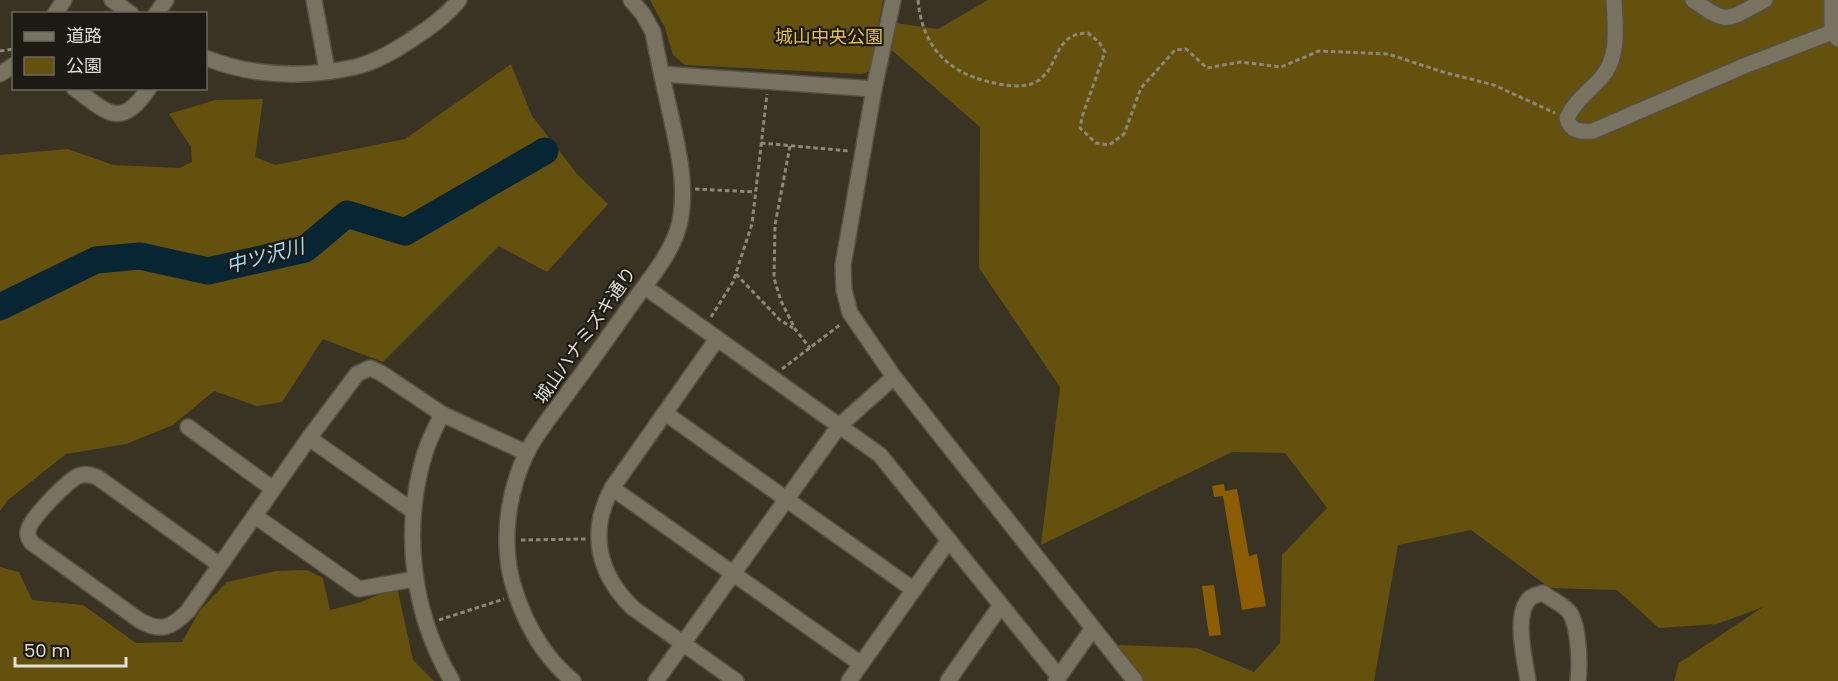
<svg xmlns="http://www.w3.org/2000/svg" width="1838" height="681" font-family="Poppins,'Noto Sans JP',sans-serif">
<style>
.green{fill:#64510e}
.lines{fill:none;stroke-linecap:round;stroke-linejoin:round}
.river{stroke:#072532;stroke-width:27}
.building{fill:#8c5d03}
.minor-casing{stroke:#555143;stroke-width:18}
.path{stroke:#8c887b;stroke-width:3;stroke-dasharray:4.5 3;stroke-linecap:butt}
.minor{stroke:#787261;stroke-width:15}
.labels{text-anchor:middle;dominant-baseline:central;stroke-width:4.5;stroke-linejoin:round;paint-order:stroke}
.park-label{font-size:18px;fill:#e5c14d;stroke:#1d1a14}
.street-label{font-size:18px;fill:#e0ddd3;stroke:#1d1a14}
.water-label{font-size:20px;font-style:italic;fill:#99dbfe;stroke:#1d1a14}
</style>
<rect width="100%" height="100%" fill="#383323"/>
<g class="green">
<polygon points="650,0 883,0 870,71 862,74 685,65 673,55 665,28"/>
<polygon points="988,0 1838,0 1838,681 1674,681 1679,663 1763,607 1717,624 1659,628 1617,590 1550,588 1471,530 1398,545 1374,681 1143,681 1118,645 1197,648 1254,672 1280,643 1282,555 1327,508 1285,453 1232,452 1041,545 1060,387 979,268 980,127 880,40 888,22 938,29"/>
<polygon points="511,64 532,116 578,175 608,204 547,272 499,246 383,362 323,339 282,402 257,406 214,391 173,425 126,444 66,454 8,500 0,511 0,155 68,149 113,165 179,168 192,162 191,147 169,114 215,100 263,99 255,157 275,165 405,139"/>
<polygon points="0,567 19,572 32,600 83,605 136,643 182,642 200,610 227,582 276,571 307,570 323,578 330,610 361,602 397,587 413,660 434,681 0,681"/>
</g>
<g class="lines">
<polyline class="river" points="0,307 96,260 140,256 208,271 305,249 347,214 405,232 545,151"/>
</g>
<g class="building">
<polygon points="1224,484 1225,491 1237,489 1249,556 1257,554 1266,606 1242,610 1223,496 1214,497 1212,486"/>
<polygon points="1214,585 1221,635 1209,636 1202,586"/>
</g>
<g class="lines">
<defs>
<g id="minor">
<polyline points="112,0 131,14"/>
<polyline points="314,0 327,70"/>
<polyline points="893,0 874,89 843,265 844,290 850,313 894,377 1135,681"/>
<path d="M 1614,0 C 1615,26 1620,57 1601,78 C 1588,92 1575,101 1567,118 C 1570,132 1582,132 1593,131 L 1744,66 L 1832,32"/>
<path d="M 1693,0 C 1730,27 1727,19 1765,0"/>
<polyline points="1832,0 1832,32 1838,39"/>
<polyline points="55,14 64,0"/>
<polyline points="156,14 166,0"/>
<path d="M 206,58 C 254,77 305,78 355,67 C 377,62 399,48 417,36 C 432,26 448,14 459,0"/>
<polyline points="0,74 14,65"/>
<polyline points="662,74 874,89"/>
<path d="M 74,88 C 107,112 120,131 149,88"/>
<polyline points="645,287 880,455 1059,677"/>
<path d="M 717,339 L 612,488 C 588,532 598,574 633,608 L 736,681"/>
<polyline points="665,413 914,590"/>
<path d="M 442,414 C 436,427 428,441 424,456 C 402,531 412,613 452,681"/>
<polyline points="188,427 273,489"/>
<polyline points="309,438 413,511"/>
<polyline points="612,488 861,664"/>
<polyline points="255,516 359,589 415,579"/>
<path d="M 220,565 L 97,477 C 91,475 85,473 78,476 C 67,482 30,518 28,531 C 27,536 29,539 32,543 L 139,620 C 161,633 171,628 188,611 L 309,438 L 357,374 L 370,368 L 381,373 L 442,414 L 527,453"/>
<path d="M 573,681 C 545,658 526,625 515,591 C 500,547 507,495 526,454 C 538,430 557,409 572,387 C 593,359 613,330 633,302 C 649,280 670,255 678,229 C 689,191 678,149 670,112 C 664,86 658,59 653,32 L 643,14 L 631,0"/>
<polyline points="656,681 839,426 894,377"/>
<polyline points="849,681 949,540"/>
<polyline points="948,681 1001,605"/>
<polyline points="1056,681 1093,628"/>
<path d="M 1528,681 C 1525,660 1513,614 1530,598 C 1533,596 1539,594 1543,593 C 1550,599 1565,605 1570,613 C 1579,627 1580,665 1578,681"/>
</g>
</defs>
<use href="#minor" class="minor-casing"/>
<g class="path">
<path d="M 918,0 C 922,45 946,72 990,82 C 1003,85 1019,88 1031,84 C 1061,74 1050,33 1088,33 L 1099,42 L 1105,52 L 1082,117 L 1080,128 L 1096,143 L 1109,145 L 1124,134 L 1141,88 L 1175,50 L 1186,49 L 1207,68 L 1241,62 L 1281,67 L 1319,51 L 1388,54 L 1443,72 L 1494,85 L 1555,113"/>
<polyline points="0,51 14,49"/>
<polyline points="761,143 849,151"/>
<polyline points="790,146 775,225 774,278 781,301 795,329 810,348"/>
<polyline points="695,189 755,192"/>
<polyline points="736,274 780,320 793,328"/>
<polyline points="711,317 733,282 752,224 767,94"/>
<polyline points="782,369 841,324"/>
<polyline points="521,540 586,539"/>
<polyline points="439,620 504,599"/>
</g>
<use href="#minor" class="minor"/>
</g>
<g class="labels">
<g class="park-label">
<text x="829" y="36">城山中央公園</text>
</g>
<g class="street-label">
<text transform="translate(585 335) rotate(-55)">城山ハナミズキ通り</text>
</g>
<g class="water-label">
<text transform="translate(265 256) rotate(-15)">中ツ沢川</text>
</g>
</g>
<rect x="12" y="12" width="195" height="78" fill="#1d1a14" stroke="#6b6860" stroke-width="1.5"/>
<rect x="24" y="32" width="30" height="9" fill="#787261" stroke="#6b6860" stroke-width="1.5"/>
<text x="66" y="42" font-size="18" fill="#e0ddd3">道路</text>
<rect x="24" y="57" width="30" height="18" fill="#64510e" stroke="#6b6860" stroke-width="1.5"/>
<text x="66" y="72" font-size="18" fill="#e0ddd3">公園</text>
<path d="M15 657v9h111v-9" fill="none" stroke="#e0ddd3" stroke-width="3"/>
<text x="24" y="657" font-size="18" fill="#e0ddd3" stroke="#1d1a14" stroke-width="4.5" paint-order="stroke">50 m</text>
</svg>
